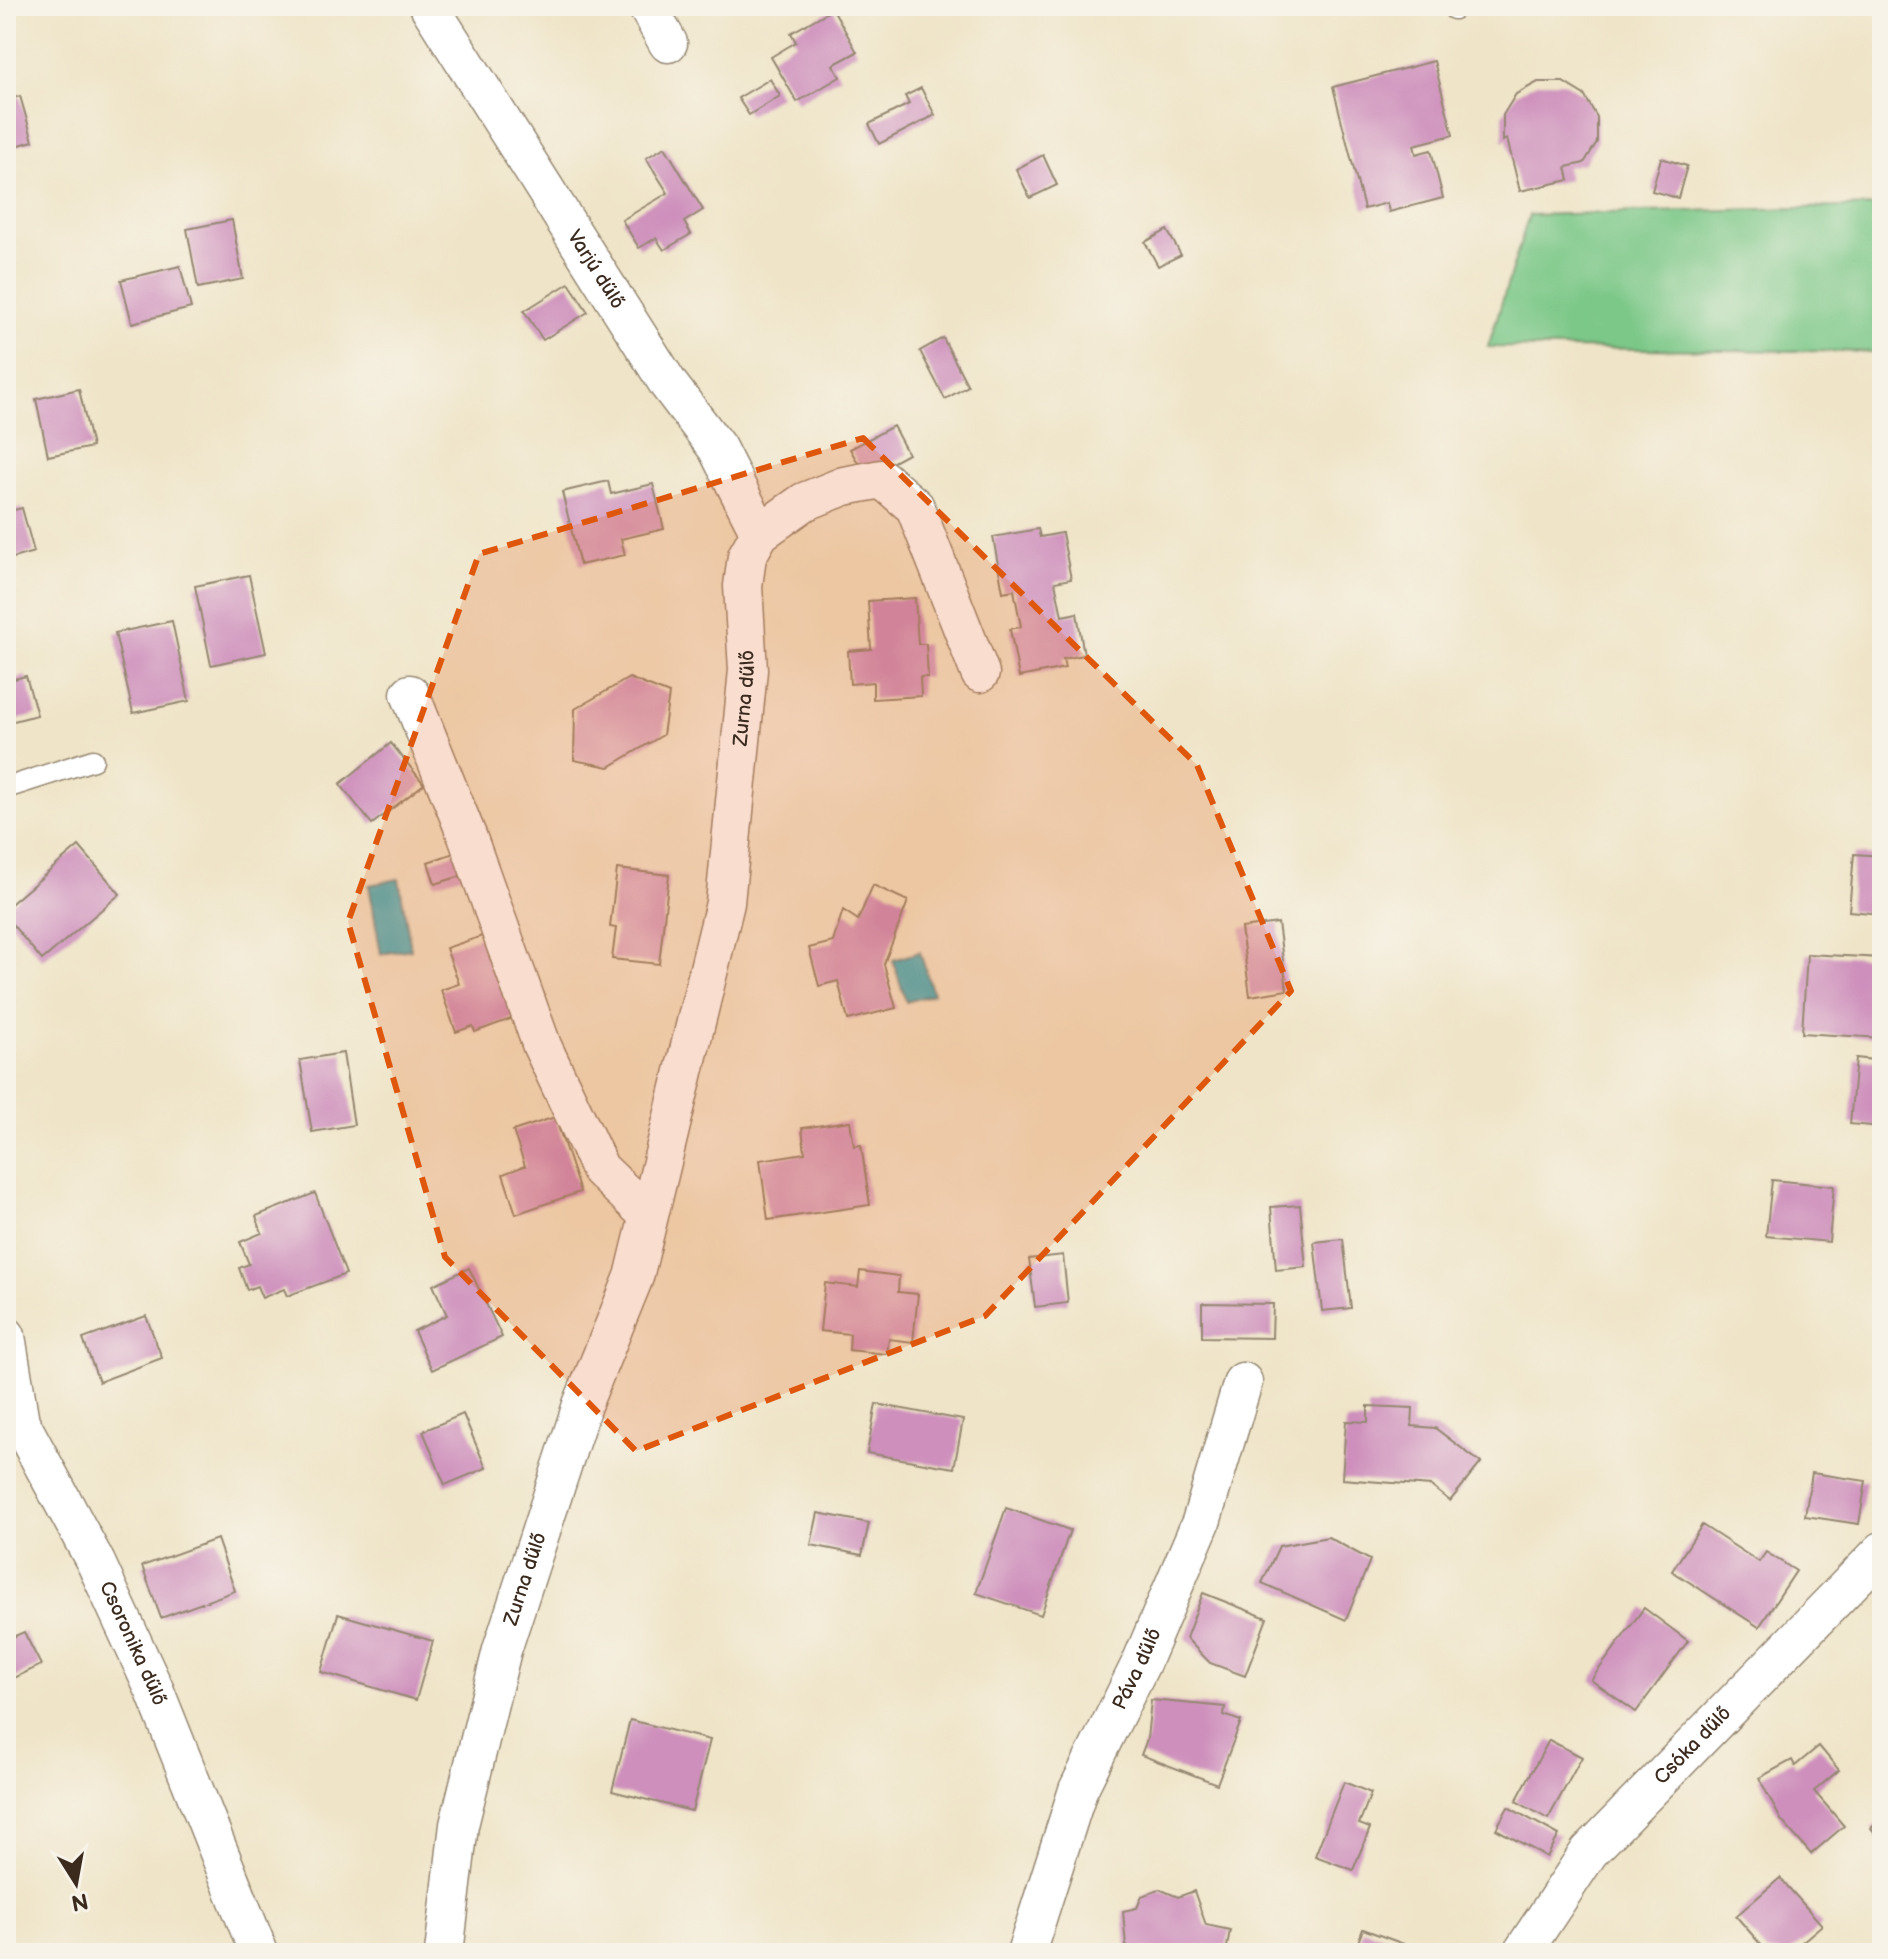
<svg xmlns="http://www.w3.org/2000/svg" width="1888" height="1959" font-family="'Balsamiq Sans',sans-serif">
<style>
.green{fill:#7bc888;stroke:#5b7953;stroke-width:2}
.water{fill:#3cacb9;stroke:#3c6b6c;stroke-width:2}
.building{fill:#ce8fbc}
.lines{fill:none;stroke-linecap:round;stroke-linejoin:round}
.lane-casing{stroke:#958772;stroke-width:23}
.street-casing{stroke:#958772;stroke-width:41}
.lane{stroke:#fff;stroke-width:20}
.street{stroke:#fff;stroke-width:38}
.marked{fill:#df570d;fill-opacity:0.2;stroke:#df570d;stroke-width:6;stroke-dasharray:16 10;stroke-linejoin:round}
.labels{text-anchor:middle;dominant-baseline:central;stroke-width:6;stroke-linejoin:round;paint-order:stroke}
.street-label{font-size:20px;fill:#3b2a1e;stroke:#f7f3e8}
</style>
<rect width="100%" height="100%" fill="#f7f3e8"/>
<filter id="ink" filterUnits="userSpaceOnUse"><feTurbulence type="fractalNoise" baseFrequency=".0125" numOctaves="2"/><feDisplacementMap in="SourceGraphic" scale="16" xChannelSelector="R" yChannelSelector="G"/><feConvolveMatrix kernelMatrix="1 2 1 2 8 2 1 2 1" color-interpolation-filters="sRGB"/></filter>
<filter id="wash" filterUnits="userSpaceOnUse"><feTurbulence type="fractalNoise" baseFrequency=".006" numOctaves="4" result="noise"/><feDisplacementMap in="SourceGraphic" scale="32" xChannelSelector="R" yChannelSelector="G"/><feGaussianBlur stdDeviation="1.8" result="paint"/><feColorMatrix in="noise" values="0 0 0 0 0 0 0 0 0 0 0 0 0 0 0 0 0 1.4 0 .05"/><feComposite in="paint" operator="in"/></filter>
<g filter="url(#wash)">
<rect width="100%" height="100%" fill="#efe4c7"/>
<polygon class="green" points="1882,206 1882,352 1488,347 1529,215"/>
<g class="water">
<polygon points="399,879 411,949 381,954 369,885"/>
<polygon points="920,952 933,994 906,1002 893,960"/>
</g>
<g id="blocks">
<g class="building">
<polygon points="833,9 857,52 833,65 840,77 797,102 771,57 796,42 791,33"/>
<polygon points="1434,61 1453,135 1414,145 1416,154 1431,150 1443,198 1389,212 1387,203 1364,209 1333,87"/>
<polygon points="770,79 780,96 749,115 738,98"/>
<polygon points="1538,82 1563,82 1584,95 1597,117 1597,142 1584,163 1566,167 1569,180 1520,191 1507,139 1503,141 1503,115 1516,94"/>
<polygon points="921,88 935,115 879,144 869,124 909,104 905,96"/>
<polygon points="20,96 33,141 6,149 6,100"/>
<polygon points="665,147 703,210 684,222 691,234 664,250 656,238 639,248 622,220 668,193 646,158"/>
<polygon points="1043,155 1057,185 1030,198 1016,169"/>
<polygon points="1661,158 1687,166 1678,198 1652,191"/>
<polygon points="232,220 243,279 198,288 187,229"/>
<polygon points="1167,230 1181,255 1158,266 1145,242"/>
<polygon points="180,266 191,308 132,323 121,280"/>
<polygon points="569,283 588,312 543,340 524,311"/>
<polygon points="943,338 968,386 945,399 920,351"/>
<polygon points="79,389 92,447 48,456 36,399"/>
<polygon points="893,426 908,454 866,477 850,449"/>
<polygon points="608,481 611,494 653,484 664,529 621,539 625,555 580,565 562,492"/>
<polygon points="22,508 34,552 6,560 6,512"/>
<polygon points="1038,529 1040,537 1062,533 1071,579 1055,582 1062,616 1077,613 1084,655 1063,659 1065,668 1019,677 1010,629 1021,627 1014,590 1003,592 993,537"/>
<polygon points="249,575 266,653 211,665 195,586"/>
<polygon points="915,598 918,644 926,644 928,677 920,677 921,696 873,699 873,682 850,684 848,651 871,649 868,601"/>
<polygon points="172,621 189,701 133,713 115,633"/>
<polygon points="26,676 37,715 6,723 6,681"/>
<polygon points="629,678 669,694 663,735 609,767 574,760 575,709"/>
<polygon points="391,743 424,784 372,824 340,784"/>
<polygon points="79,846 120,894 42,960 6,917 6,908"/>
<polygon points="463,850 471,873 435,884 428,862"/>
<polygon points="1854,854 1882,856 1882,914 1849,911"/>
<polygon points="617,869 669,875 659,964 612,959 616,928 610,927"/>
<polygon points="873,885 908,901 884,964 896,1008 848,1020 838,981 819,986 809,948 833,942 843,910 858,920"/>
<polygon points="1278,923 1287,990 1250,996 1241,928"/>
<polygon points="491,933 519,1016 475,1032 473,1026 456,1032 441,990 459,984 446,948"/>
<polygon points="1807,954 1882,958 1882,1038 1802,1033"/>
<polygon points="343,1053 354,1125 312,1132 300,1060"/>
<polygon points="1856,1058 1882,1061 1882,1127 1850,1124"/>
<polygon points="555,1117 580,1192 516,1214 503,1174 525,1166 513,1131"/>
<polygon points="850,1121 854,1146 861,1145 870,1205 768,1220 760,1160 805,1153 802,1128"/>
<polygon points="1772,1180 1834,1186 1829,1242 1766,1236"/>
<polygon points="315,1193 346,1274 287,1296 284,1289 262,1298 257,1286 247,1290 239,1268 249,1264 240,1242 262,1233 256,1216"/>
<polygon points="1300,1205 1306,1267 1276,1270 1271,1207"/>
<polygon points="1343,1239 1351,1308 1322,1311 1314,1242"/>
<polygon points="1063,1255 1068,1303 1035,1307 1029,1259"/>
<polygon points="469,1268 502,1337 432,1370 414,1331 447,1315 433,1285"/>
<polygon points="860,1271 899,1276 898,1292 918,1294 913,1342 889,1339 887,1354 849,1350 850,1334 820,1331 825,1283 858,1287"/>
<polygon points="1202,1303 1273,1304 1272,1338 1202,1337"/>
<polygon points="146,1316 162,1358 99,1382 83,1339"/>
<polygon points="876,1404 963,1420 954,1468 867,1453"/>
<polygon points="1368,1406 1413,1408 1412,1426 1435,1428 1481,1463 1450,1501 1431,1486 1342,1479 1346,1421 1368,1422"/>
<polygon points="463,1414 486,1468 445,1485 423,1431"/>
<polygon points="1812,1473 1866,1481 1859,1524 1805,1516"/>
<polygon points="1006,1508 1070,1530 1041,1615 976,1593"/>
<polygon points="818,1513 869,1523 862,1555 811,1545"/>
<polygon points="1702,1525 1759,1562 1766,1552 1796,1571 1759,1627 1672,1571"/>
<polygon points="1328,1537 1370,1560 1346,1620 1262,1583 1279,1546"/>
<polygon points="217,1539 235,1591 161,1618 142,1566"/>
<polygon points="1203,1593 1267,1618 1245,1676 1210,1663 1186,1638"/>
<polygon points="1644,1608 1688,1641 1636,1712 1591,1680"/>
<polygon points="338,1614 433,1641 416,1700 321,1672"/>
<polygon points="24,1632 41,1665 6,1682 6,1640"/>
<polygon points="1151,1700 1225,1707 1224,1715 1241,1721 1217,1784 1141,1755 1147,1739"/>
<polygon points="630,1720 710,1740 692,1811 612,1791"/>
<polygon points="1549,1740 1582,1757 1548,1819 1516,1801"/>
<polygon points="1819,1746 1839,1770 1814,1791 1844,1826 1811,1854 1781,1820 1759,1778 1792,1760 1795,1766"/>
<polygon points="1344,1782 1371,1793 1359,1824 1370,1828 1353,1870 1315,1856"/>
<polygon points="1508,1807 1559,1835 1547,1857 1496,1829"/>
<polygon points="1882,1819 1882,1842 1871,1828"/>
<polygon points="1780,1878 1822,1925 1789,1953 1768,1953 1736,1916"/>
<polygon points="1159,1889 1178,1897 1194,1891 1206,1925 1230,1930 1226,1953 1151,1953 1126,1946 1123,1911 1137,1908 1142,1896"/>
<polygon points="1363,1929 1428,1953 1354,1953"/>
</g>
</g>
</g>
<g filter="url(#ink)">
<use href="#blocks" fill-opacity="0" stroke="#958772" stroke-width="2"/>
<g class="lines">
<defs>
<g id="lane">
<polyline points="1453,6 1454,9"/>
<polyline points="6,788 93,760"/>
</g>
<g id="street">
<path id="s1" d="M 429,6 L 669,385 L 717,448 L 760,533"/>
<polyline points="647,6 668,43"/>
<polyline points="410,694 467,836 542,1046 600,1169 648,1215"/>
<path id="s2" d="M 6,1336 L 20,1422 L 96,1563 L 154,1689 L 259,1953"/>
<path id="s3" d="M 444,1953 L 459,1825 L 502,1650 L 582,1405 L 634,1277 L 725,903 L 748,670 L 743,586 L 747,556 L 760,533 L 804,502 L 844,486 L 882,479 L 915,507 L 980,673"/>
<path id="s4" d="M 1026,1953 L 1078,1790 L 1141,1663 L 1201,1522 L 1243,1382"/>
<path id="s5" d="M 1522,1953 L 1589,1852 L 1882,1551"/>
</g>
</defs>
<use href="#lane" class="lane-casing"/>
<use href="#street" class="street-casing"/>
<use href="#lane" class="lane"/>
<use href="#street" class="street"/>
</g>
</g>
<path class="marked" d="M 863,438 L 1197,765 L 1291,991 L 985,1316 L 636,1451 L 445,1257 L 348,922 L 479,554 Z"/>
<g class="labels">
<g class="street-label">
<text stroke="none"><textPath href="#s1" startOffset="312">Varjú dűlő</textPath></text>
<text stroke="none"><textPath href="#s3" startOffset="1296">Zurna dűlő</textPath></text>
<text stroke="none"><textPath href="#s3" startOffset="384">Zurna dűlő</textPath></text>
<text stroke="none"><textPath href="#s2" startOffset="336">Csoronika dűlő</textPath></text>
<text stroke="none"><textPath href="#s4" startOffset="306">Páva dűlő</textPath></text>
<text stroke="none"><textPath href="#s5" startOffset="270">Csóka dűlő</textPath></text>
</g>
</g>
<rect width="1888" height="1959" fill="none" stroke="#f7f3e8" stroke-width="32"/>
<g transform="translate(76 1883) rotate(169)" stroke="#f7f3e8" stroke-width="6" paint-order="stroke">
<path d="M0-6L14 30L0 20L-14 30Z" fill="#3b2a1e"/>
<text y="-12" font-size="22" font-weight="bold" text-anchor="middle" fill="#3b2a1e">N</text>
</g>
</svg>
